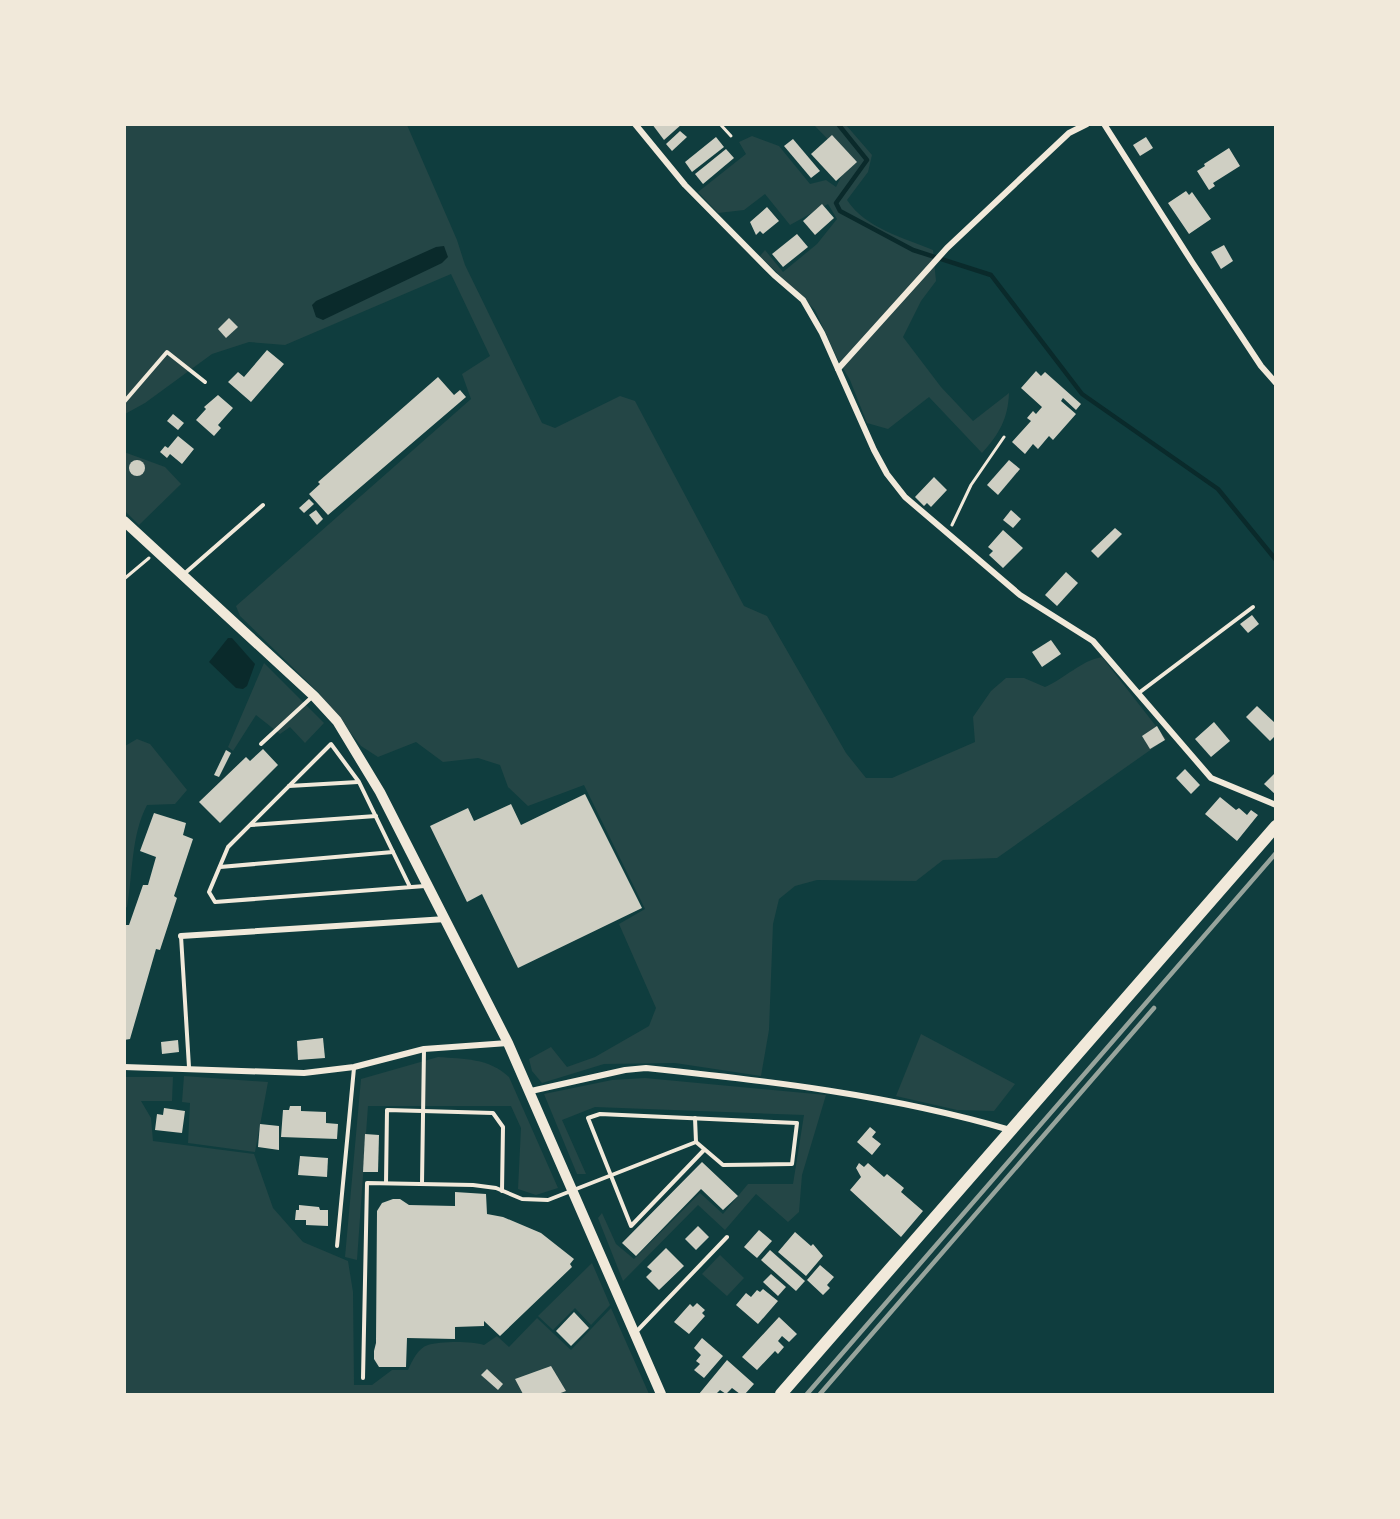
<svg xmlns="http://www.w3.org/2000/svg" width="1400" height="1519" font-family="Barlow,sans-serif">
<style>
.green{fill:#244646}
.water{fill:#0a2a2b}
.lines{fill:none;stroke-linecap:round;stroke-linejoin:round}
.stream{stroke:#0a2a2b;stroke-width:4.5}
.building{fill:#cfcfc3}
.path{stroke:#f1e9da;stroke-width:3}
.service{stroke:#f1e9da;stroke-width:4}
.minor{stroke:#f1e9da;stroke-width:6}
.tertiary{stroke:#f1e9da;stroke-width:10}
.secondary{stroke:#f1e9da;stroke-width:12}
.rail{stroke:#97a49c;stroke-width:4.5}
</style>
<rect width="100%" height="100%" fill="#0f3d3e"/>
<g class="green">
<path d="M 125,125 L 407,125 L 457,240 L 465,265 L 542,423 L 555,428 L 620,396 L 635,401 L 744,606 L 767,616 L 846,753 L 866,778 L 892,778 L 975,742 L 973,717 L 991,691 L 1006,678 L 1024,678 L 1045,687 C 1066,678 1080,661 1102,657 L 1166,739 L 997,858 L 943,860 L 916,881 L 817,880 L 795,886 L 779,899 L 773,924 L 769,1030 L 761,1076 L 675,1063 L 604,1064 L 542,1083 L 532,1071 L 529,1059 L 551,1047 L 567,1067 L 595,1057 L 649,1026 L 656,1008 L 619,924 L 645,909 L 584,785 L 528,806 L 508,787 L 500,765 L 478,758 L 443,762 L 416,742 L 378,757 L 361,746 L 319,693 L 240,616 L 236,606 L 471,399 L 462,374 L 490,356 L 451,274 L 285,345 L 249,342 L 212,354 L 145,403 L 125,414 Z"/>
<path d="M 814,125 L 846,125 L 872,155 L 868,172 L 847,200 C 865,228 904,238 933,250 L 936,281 L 921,301 L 903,337 L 941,387 L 973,421 L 1009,393 C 1008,419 999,434 982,453 L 929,397 L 888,429 L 867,423 L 850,380 L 837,358 L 815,310 L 760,256 L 765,250 L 783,272 L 817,244 L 837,219 L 828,204 L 790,225 L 765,194 L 744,210 L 718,213 L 698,192 L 746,154 L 739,142 L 752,136 L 779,146 L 810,184 L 826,180 L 836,187 L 849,161 Z"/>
<polygon points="124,452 165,467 181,484 139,525 125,511"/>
<polygon points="264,663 324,723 305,743 290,727 280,734 256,715 233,751 228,747"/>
<path d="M 137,739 L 150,744 L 187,790 L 175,804 L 147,805 C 131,835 133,874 127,907 L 125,908 L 125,746 Z"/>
<polygon points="921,1034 1015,1084 994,1111 957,1110 896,1096"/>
<path d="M 438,1057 C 464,1059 489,1058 509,1077 L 558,1188 L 536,1195 L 518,1189 L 521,1128 L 511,1106 L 368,1106 L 357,1260 L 345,1257 L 361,1079 Z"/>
<polygon points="184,1076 268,1082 255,1152 188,1143 190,1103 182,1102"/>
<path d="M 124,1077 L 173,1077 L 172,1101 L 141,1101 L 151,1118 L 153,1141 L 254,1154 L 273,1208 L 303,1242 L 348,1261 L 353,1292 L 354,1385 L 372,1385 L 392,1370 L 408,1370 C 412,1361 418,1348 428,1345 C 440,1341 473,1341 484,1345 L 497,1336 L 509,1347 L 537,1318 L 571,1350 L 611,1308 L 649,1394 L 125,1394 Z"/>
<polygon points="645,1078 826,1095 802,1175 799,1212 788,1222 756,1194 725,1230 698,1205 623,1281 598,1218 602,1213 616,1244 634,1259 700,1193 723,1214 748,1184 793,1184 804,1115 595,1107 562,1120 586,1174 577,1174 544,1094 612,1080"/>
<polygon points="720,1255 744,1278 727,1296 702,1274"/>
<polygon points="592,1263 610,1305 591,1325 575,1308 553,1330 538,1316"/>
</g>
<g class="water">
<polygon points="444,246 448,257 442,263 323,320 316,317 312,305 316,301 436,247"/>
<polygon points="228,638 232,638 255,664 247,686 243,689 236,688 209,662"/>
</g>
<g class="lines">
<polyline class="stream" points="838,124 867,160 836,203 840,211 913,250 991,275 1082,394 1218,489 1276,560"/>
</g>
<g class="building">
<polygon points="652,124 682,124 664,140"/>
<polygon points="680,131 687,137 672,151 666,144"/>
<polygon points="832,135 857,162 836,181 811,154"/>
<polygon points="716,137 724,147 692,172 685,162"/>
<polygon points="1146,137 1153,148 1140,156 1133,145"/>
<polygon points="793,139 820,171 811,178 784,146"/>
<polygon points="1229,148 1240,166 1213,183 1215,186 1209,190 1197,171 1205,166 1204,164"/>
<polygon points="726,149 734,158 703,184 695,174"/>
<polygon points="1186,191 1189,195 1192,192 1211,219 1189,234 1168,203"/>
<polygon points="822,204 834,218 815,235 803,221"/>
<polygon points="767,207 779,221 763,234 760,231 756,235 750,222"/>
<polygon points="797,234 808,247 783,267 772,254"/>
<polygon points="1224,245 1233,261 1221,269 1211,252"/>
<polygon points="229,318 238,327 226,338 218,329"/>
<polygon points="267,350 284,364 251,402 228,382 238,372 244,377"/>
<polygon points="1036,371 1041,376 1045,372 1081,404 1076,410 1063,398 1061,401 1076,414 1053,440 1049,436 1038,449 1033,444 1025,454 1012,442 1031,421 1027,418 1033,411 1036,414 1042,407 1021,388"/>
<polygon points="438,377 454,395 460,390 466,397 328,515 309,494 320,484 318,482"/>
<polygon points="218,395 233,408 218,425 221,428 214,436 196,420 206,409 204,407"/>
<polygon points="173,414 184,423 178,430 167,421"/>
<polygon points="178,436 194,449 182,464 170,454 167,458 160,452 165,446 168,448"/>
<polygon points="1009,460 1020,469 998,495 987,485"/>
<circle cx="137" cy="468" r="8"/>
<polygon points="934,477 947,490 931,507 927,503 924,506 915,497"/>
<polygon points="309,499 314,504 304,513 299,508"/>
<polygon points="316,510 323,519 317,525 309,515"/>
<polygon points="1011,510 1021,519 1013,528 1003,520"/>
<polygon points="1115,528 1122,534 1098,558 1091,551"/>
<polygon points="1003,530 1023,548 1003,568 989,555 993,551 988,547"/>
<polygon points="1066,572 1078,583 1057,606 1045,595"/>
<polygon points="1252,615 1259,624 1248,633 1240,624"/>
<polygon points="1051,640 1061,654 1042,667 1032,652"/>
<polygon points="1257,706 1276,724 1276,735 1270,741 1246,717"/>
<polygon points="1214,722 1230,741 1211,757 1195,739"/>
<polygon points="1157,726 1165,740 1150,749 1142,736"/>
<polygon points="263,749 278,765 220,823 199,802 246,757 250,761"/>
<polygon points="226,750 231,753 219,777 214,775"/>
<polygon points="1185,769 1200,785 1191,794 1176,778"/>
<polygon points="1276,772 1276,795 1264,784"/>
<polygon points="585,794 642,908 518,968 482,894 467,902 430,826 468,808 474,821 511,804 521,825"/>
<polygon points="1220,797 1236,810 1239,808 1247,815 1251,810 1258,815 1237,841 1205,814"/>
<polygon points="154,813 186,823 183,835 193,839 174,896 177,898 160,950 156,949 130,1039 124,1040 124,925 129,925 143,885 148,885 156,857 140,851"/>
<polygon points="323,1038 325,1058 298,1060 297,1041"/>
<polygon points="178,1040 179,1052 162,1054 161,1042"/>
<polygon points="290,1106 301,1106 301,1111 326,1112 326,1123 338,1124 337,1139 281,1137 283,1110 289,1110"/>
<polygon points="164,1108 185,1111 182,1133 155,1130 157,1114 163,1115"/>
<polygon points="260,1124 279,1126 279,1150 258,1147"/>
<polygon points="870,1127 876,1132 872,1137 881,1144 872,1155 857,1142"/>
<polygon points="365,1134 379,1135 378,1172 363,1172"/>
<polygon points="300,1156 328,1158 327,1177 298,1175"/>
<polygon points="702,1162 738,1196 723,1210 701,1189 636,1256 622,1243"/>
<polygon points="859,1163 864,1167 868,1163 884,1177 887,1174 904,1188 901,1192 923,1211 901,1237 850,1190 861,1177 856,1168"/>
<polygon points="455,1192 486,1194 487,1214 503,1217 541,1233 574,1259 570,1264 572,1267 500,1336 484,1321 484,1326 455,1327 455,1339 407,1338 406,1367 379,1367 374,1359 374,1351 376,1343 377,1211 382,1203 393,1199 400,1199 409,1205 455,1206"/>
<polygon points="299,1205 319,1207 320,1210 328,1210 328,1226 306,1225 306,1220 295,1220 296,1210 299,1210"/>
<polygon points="698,1226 709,1237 696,1250 685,1239"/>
<polygon points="759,1230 772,1241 757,1258 744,1247"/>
<polygon points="795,1232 811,1246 813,1244 823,1256 806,1276 778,1252"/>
<polygon points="666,1248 684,1266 659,1290 646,1277 652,1271 647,1267"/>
<polygon points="770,1250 805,1281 796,1291 761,1260"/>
<polygon points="820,1265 834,1277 827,1285 830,1288 823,1295 807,1280"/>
<polygon points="771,1274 786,1287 778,1296 763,1282"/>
<polygon points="763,1289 778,1301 758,1324 736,1305 746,1293 751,1297 757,1290 760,1292"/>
<polygon points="697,1303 705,1310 702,1313 705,1316 689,1334 674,1322 690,1304 693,1307"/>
<polygon points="574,1312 589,1328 571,1346 556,1331"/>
<polygon points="779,1317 797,1334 789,1342 782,1336 778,1341 784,1347 778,1354 775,1351 757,1370 742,1357"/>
<polygon points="702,1338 723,1356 704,1378 694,1370 700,1364 696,1361 701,1355 694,1348"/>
<polygon points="727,1360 754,1384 745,1394 740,1394 732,1388 726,1394 720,1390 716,1394 699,1394"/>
<polygon points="551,1366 566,1391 558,1394 523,1394 515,1379"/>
<polygon points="487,1369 503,1384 498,1390 481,1375"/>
</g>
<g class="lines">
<g class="path">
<polyline points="720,124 731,136"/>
<polyline points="952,525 971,485 1004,437"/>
<polyline points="124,579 149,558"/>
</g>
<g class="service">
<polyline points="124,402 167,352 205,382"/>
<polyline points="184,574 263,505"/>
<polyline points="1140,692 1253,607"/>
<polyline points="261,744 313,696"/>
<polyline points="289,786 358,782"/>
<polyline points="251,825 376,816"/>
<polyline points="220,867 393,852"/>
<polyline points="410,887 359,782 331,744 228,847 209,892 215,902 425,886"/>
<polyline points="181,936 189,1067"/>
<polyline points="695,1118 696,1142"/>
<polyline points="386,1183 387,1110 493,1113 503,1127 502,1191"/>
<polyline points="422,1183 424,1049"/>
<polyline points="337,1246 354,1068"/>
<polyline points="636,1332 727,1237"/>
<polyline points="363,1378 367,1183 473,1185 496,1188 522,1199 548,1200 696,1142 723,1165 792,1164 797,1123 600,1114 588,1118 631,1226 704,1150"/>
</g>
<g class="minor">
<polyline points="635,124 685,185 774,275 803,300 822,333 874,450 887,474 905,497 1020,595 1093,641 1211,778 1276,805"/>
<polyline points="1104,124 1192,262 1261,366 1276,383"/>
<polyline points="838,369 947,248 1069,133 1087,124"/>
<polyline points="181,936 446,919"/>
<polyline points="124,1067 304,1073 354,1067 424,1049 508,1043"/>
<path d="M 531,1091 L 625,1070 L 646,1068 C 769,1081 891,1095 1010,1130"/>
</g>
<polyline class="tertiary" points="124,521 314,696 337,721 380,792 508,1043 661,1394"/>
<polyline class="secondary" points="781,1394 1276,826"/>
<g class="rail">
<polyline points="807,1394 1276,853"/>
<polyline points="820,1394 1154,1008"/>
</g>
</g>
<rect width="1400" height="1519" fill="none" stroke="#f1e9da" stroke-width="252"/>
</svg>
